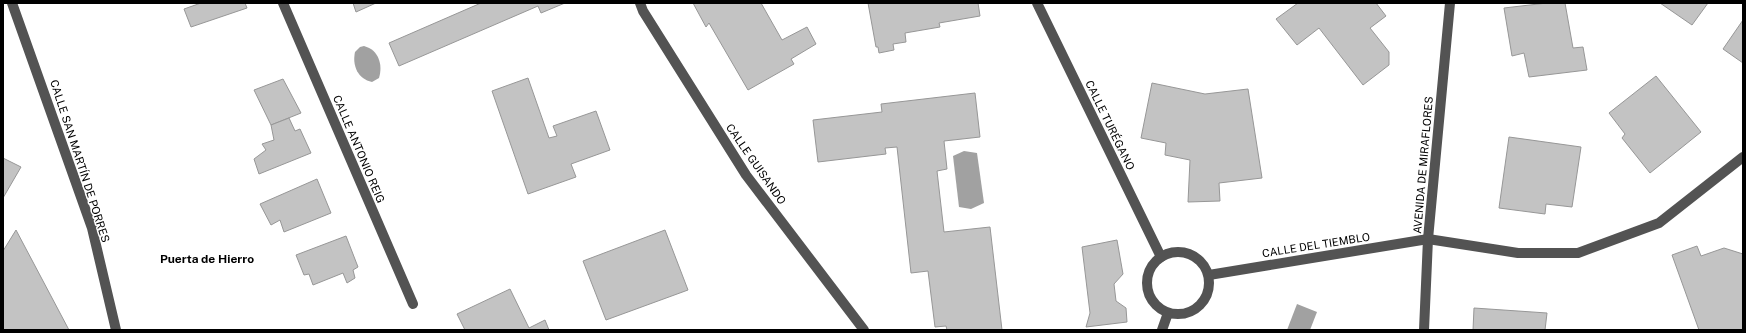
<svg xmlns="http://www.w3.org/2000/svg" width="1746" height="333" font-family="'Public Sans',sans-serif">
<style>
.water{fill:#a1a1a1}
.building{fill:#c3c3c3;stroke:#979797}
.lines{fill:none;stroke-linecap:round;stroke-linejoin:round}
.minor{stroke:#535353;stroke-width:10}
.labels{text-anchor:middle;dominant-baseline:central;stroke-width:3;stroke-linejoin:round;paint-order:stroke}
.street-label{font-size:11px;fill:#000;stroke:#fff}
.neighbourhood-label{font-size:12px;font-weight:bold;fill:#000;stroke:#fff}
</style>
<rect width="100%" height="100%" fill="#fff"/>
<g class="water">
<path d="M 364,46 C 379,50 383,65 379,78 L 372,82 C 358,79 352,66 355,52 L 360,47 Z"/>
<polygon points="964,151 977,153 984,203 971,209 959,207 953,156"/>
<polygon points="1297,304 1317,312 1310,330 1287,330"/>
</g>
<g class="building">
<polygon points="201,3 245,3 247,8 191,27 184,9"/>
<polygon points="353,3 376,3 356,12"/>
<polygon points="481,3 565,3 541,13 538,6 399,66 389,43"/>
<polygon points="693,3 761,3 782,40 807,27 816,44 791,59 794,64 748,90 709,23 706,27"/>
<polygon points="868,3 978,3 980,16 939,23 940,27 905,33 906,42 893,44 894,50 879,53 878,47 876,47"/>
<polygon points="1298,3 1376,3 1386,16 1370,28 1389,52 1389,65 1363,85 1319,28 1297,45 1276,19"/>
<polygon points="1547,3 1565,3 1573,48 1583,47 1587,70 1529,77 1524,53 1512,56 1504,8"/>
<polygon points="1660,3 1708,3 1692,25"/>
<polygon points="1743,20 1743,63 1723,49"/>
<polygon points="1656,76 1701,132 1650,173 1622,138 1625,134 1609,113"/>
<polygon points="528,78 549,138 557,136 553,126 596,111 610,150 571,164 576,177 528,194 492,91"/>
<polygon points="283,79 301,113 271,125 254,90"/>
<polygon points="1152,83 1205,94 1248,89 1262,178 1219,183 1220,201 1188,202 1190,160 1165,155 1166,143 1141,138"/>
<polygon points="975,93 980,137 944,141 947,169 937,171 944,232 990,227 1002,330 947,330 946,326 935,327 928,271 911,273 897,147 885,148 886,154 818,162 813,120 882,112 881,104"/>
<polygon points="289,118 295,131 300,129 311,153 259,174 254,159 266,150 262,144 274,140 271,125"/>
<polygon points="1509,137 1581,147 1572,207 1546,204 1545,214 1499,208"/>
<polygon points="3,158 21,167 3,198"/>
<polygon points="317,179 331,213 284,232 280,220 271,225 260,204"/>
<polygon points="16,230 69,330 3,330 3,251"/>
<polygon points="665,230 688,290 606,320 583,261"/>
<polygon points="346,236 358,267 353,270 355,278 347,283 343,273 313,285 309,274 304,275 296,255"/>
<polygon points="1117,240 1123,274 1114,284 1116,301 1126,308 1127,322 1086,327 1090,313 1082,247"/>
<polygon points="1697,246 1701,256 1724,248 1743,254 1743,330 1699,330 1672,255"/>
<polygon points="510,289 529,328 545,320 549,330 465,330 457,314"/>
<polygon points="1474,308 1547,313 1545,330 1473,330"/>
</g>
<g class="lines">
<g class="minor">
<polyline points="12,3 92,228 116,330"/>
<polyline points="283,3 413,304"/>
<polyline points="640,3 643,11 746,175 864,330"/>
<polyline points="1037,3 1161,257"/>
<circle cx="1178" cy="283" r="31"/>
<polyline points="1209,275 1428,239 1518,253 1578,253 1659,223 1743,157"/>
<polyline points="1162,330 1168,313"/>
<polyline points="1424,330 1428,239 1450,3"/>
</g>
</g>
<g class="labels">
<g class="street-label">
<text transform="translate(1110 125) rotate(64)">CALLE TURÉGANO</text>
<text transform="translate(359 149) rotate(67)">CALLE ANTONIO REIG</text>
<text transform="translate(80 161) rotate(72)">CALLE SAN MARTÍN DE PORRES</text>
<text transform="translate(756 164) rotate(55)">CALLE GUISANDO</text>
<text transform="translate(1423 165) rotate(-85)">AVENIDA DE MIRAFLORES</text>
<text transform="translate(1316 245) rotate(-9)">CALLE DEL TIEMBLO</text>
</g>
<g class="neighbourhood-label">
<text x="207" y="259">Puerta de Hierro</text>
</g>
</g>
<rect width="1746" height="333" fill="none" stroke="#000000" stroke-width="8"/>
</svg>
